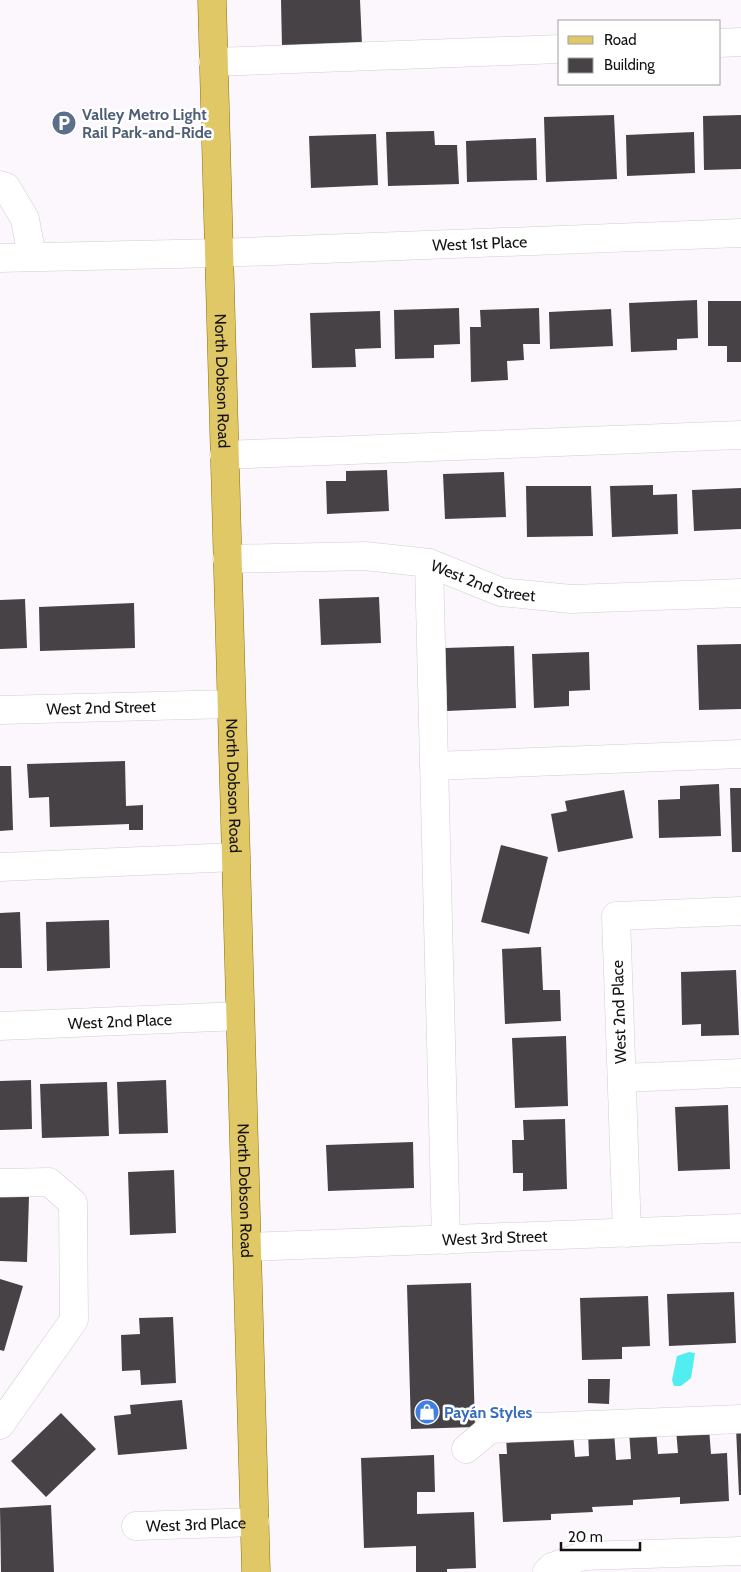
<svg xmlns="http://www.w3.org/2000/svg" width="741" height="1572" font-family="Cabin,sans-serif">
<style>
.water{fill:#50eef0}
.building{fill:#464246}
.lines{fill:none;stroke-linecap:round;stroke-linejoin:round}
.minor-casing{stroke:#d2cdd2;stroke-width:29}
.major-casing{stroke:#8c7107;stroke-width:29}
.minor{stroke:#fff;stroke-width:28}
.major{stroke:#e1c866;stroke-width:28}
.labels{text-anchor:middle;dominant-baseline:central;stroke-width:5;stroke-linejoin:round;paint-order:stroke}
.service-label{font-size:16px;font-weight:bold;fill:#4e5e75;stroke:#fff;text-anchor:start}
.street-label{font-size:16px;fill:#131113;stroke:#fff}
.shop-label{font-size:16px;font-weight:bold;fill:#366cbe;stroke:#fff;text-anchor:start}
</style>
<rect width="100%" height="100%" fill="#fcf7fc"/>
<polygon class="water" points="689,1352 695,1353 691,1378 681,1386 674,1386 672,1380 677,1356"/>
<g class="building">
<polygon points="281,0 360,0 362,45 282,47"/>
<polygon points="614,115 617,179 546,182 544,117"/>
<polygon points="741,115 741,169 704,170 703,116"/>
<polygon points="434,131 435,145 457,145 459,184 388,186 386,132"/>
<polygon points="694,132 695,173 627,176 626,135"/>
<polygon points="376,134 378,185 311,188 309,136"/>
<polygon points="536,138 537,180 467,182 466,141"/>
<polygon points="697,300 698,338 677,339 677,350 631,352 629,303"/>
<polygon points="708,301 741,301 741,362 727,362 727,346 708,346"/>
<polygon points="459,308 460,344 434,345 434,358 395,359 394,310"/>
<polygon points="539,308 540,344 523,344 524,360 507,361 508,380 471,382 470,327 481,327 480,310"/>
<polygon points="611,309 613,346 550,349 549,312"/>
<polygon points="380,311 381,348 355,349 356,367 312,368 310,313"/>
<polygon points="387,470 389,511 327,514 326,481 346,481 346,471"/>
<polygon points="504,472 506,517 445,519 443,474"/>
<polygon points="653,485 653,495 677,494 678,534 612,537 610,486"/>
<polygon points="526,486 591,486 593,536 527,537"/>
<polygon points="741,488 741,529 694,531 692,490"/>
<polygon points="379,597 381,643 321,645 319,599"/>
<polygon points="25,599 27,648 0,649 0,600"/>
<polygon points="134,603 135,648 40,651 39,607"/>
<polygon points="741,644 741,709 699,710 697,645"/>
<polygon points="514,646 516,708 447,711 445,648"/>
<polygon points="589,652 590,690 569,691 569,706 534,708 532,654"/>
<polygon points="125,761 126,806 143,805 143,830 129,830 129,824 50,827 49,797 29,798 27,764"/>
<polygon points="0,766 11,766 13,830 0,831"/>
<polygon points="719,784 721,836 659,838 658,800 680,799 680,786"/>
<polygon points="730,788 741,788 741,852 732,852"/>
<polygon points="624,790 633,838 558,852 551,814 567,811 565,801"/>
<polygon points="501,845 548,857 529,934 481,922"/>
<polygon points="20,912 22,968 0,968 0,913"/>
<polygon points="109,920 110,968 47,971 46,922"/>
<polygon points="541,947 543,990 560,990 561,1021 505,1024 502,949"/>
<polygon points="736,970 739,1035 701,1036 701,1024 682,1025 681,972"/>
<polygon points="566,1036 568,1106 515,1108 512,1038"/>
<polygon points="31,1080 32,1129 0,1130 0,1081"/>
<polygon points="166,1080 168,1133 119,1134 117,1082"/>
<polygon points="107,1082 109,1136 42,1138 40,1084"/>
<polygon points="728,1105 730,1169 678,1171 675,1107"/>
<polygon points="565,1119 567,1189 523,1191 523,1173 513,1173 512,1140 524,1140 523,1120"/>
<polygon points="413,1142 414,1188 328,1191 326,1145"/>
<polygon points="174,1170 176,1233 130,1235 128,1172"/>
<polygon points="0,1195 29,1196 27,1262 0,1261"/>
<polygon points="0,1279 23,1286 4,1351 0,1350"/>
<polygon points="471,1283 475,1427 411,1429 407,1285"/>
<polygon points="734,1292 736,1343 669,1346 667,1294"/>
<polygon points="648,1296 650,1346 622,1347 622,1359 582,1360 580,1298"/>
<polygon points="173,1317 176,1383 141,1385 140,1370 122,1371 121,1335 140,1334 139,1318"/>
<polygon points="588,1379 610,1379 609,1404 588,1403"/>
<polygon points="182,1400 187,1449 118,1455 114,1416 131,1414 130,1405"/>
<polygon points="61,1413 96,1449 46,1497 11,1461"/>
<polygon points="709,1428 711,1454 727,1453 729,1501 680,1504 680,1497 633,1500 633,1505 592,1507 593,1512 551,1514 551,1520 503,1522 499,1454 507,1454 506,1437 573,1433 575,1457 589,1456 588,1432 614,1431 616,1460 631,1459 629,1431 656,1429 658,1454 678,1453 676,1429"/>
<polygon points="736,1428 741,1428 741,1495 739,1495"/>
<polygon points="434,1455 435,1492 417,1492 417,1514 474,1512 476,1568 447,1569 447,1572 416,1572 416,1546 364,1548 361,1458"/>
<polygon points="51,1505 54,1572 1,1572 0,1508"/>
</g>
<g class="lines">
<defs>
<g id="minor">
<polyline points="720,43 741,42"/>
<polyline points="213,62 560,49"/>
<polyline points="0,185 6,187 25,219 32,257"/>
<path id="s1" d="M 0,258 L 218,253 L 741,233"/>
<polyline points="224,455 741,435"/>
<path id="s2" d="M 227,559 L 365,556 L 429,563 L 501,592 L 571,599 L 741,593"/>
<polyline points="429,563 446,1240"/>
<path id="s3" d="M 0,710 L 231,704"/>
<polyline points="434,766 741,754"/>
<polyline points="0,867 236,857"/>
<path id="s4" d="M 0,1026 L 240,1016"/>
<polyline points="622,1078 741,1073"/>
<polyline points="0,1183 49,1182 73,1203 74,1320 0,1425"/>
<polyline points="627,1233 616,916 741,911"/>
<path id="s5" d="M 247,1247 L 741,1228"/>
<polyline points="466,1449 490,1429 741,1419"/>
<path id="s6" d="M 136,1526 L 255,1522"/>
<polyline points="547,1572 552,1567 583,1556 741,1551"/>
</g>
<g id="major">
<path id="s7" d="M 212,0 L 256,1572"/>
</g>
</defs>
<use href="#minor" class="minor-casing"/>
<use href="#major" class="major-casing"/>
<use href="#minor" class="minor"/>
<use href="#major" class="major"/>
</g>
<defs>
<symbol id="parking-disc" viewBox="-11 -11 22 22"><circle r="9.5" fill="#5c6f8a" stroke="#fff"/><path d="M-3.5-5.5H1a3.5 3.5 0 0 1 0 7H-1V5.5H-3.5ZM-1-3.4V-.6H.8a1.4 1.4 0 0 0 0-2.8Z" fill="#fff"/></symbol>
<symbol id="shop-disc" viewBox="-11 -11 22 22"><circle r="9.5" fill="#3f7fe0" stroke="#fff"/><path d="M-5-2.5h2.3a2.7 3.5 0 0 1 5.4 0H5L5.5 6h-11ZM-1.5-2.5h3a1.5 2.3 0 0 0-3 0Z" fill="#fff"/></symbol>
</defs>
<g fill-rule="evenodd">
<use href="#parking-disc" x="50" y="109" width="28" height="28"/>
<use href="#shop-disc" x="413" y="1398" width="28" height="28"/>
</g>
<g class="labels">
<g class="service-label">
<text x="82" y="114">Valley Metro Light<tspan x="82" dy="18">Rail Park-and-Ride</tspan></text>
</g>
<g class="street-label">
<text stroke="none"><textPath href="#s1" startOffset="480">West 1st Place</textPath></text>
<text stroke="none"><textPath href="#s7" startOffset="381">North Dobson Road</textPath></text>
<text stroke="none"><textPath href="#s2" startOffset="260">West 2nd Street</textPath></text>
<text stroke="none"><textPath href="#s3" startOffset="101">West 2nd Street</textPath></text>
<text stroke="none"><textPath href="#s7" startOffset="786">North Dobson Road</textPath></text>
<text transform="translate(619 1012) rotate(-92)">West 2nd Place</text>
<text stroke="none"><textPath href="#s4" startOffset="120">West 2nd Place</textPath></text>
<text stroke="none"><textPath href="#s7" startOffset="1191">North Dobson Road</textPath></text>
<text stroke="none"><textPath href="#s5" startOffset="248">West 3rd Street</textPath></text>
<text stroke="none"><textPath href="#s6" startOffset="60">West 3rd Place</textPath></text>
</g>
<g class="shop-label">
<text x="444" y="1412">Payán Styles</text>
</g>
</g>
<rect x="558" y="20" width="162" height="65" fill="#ffffff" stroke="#a1a0a1"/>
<rect x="568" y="36" width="25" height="8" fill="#e1c866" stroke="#a1a0a1"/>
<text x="604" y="45" font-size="15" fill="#131113">Road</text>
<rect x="568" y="58" width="25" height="15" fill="#464246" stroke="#a1a0a1"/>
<text x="604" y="70" font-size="15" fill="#131113">Building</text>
<path d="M561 1542v8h79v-8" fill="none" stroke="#131113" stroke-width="2.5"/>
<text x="568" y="1542" font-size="15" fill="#131113" stroke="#ffffff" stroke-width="4" paint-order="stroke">20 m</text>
</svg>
